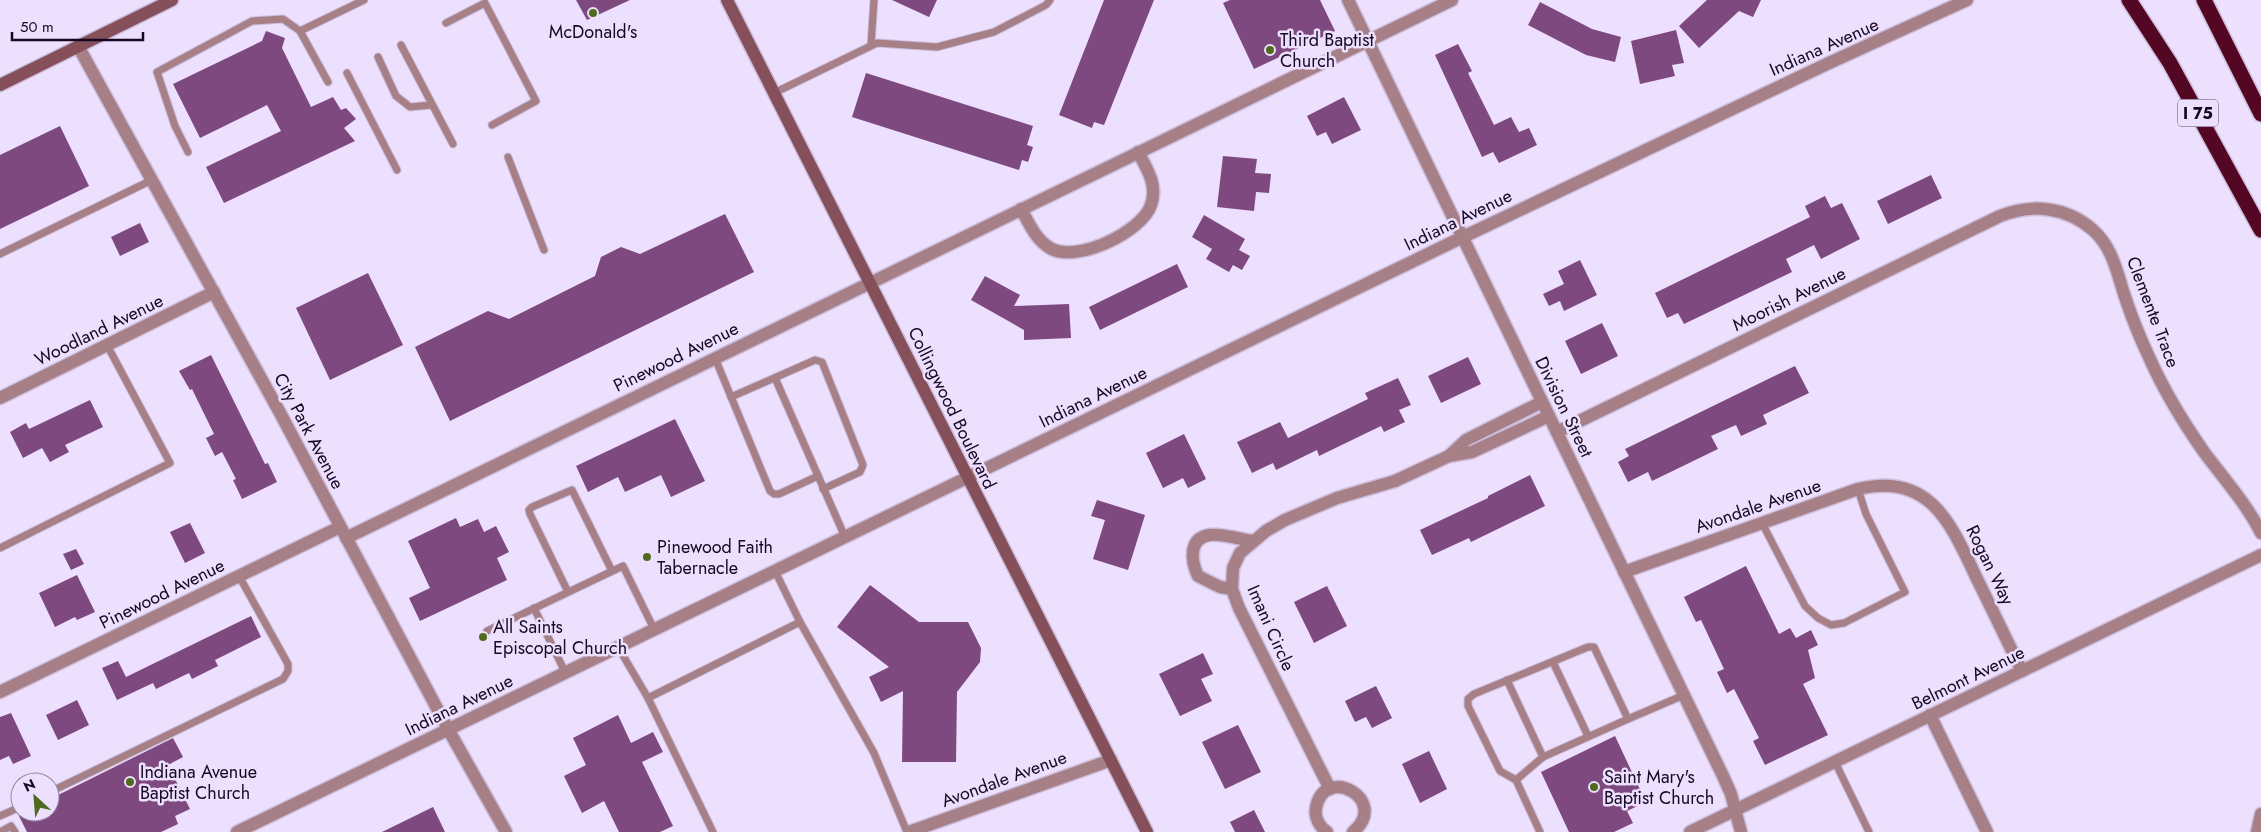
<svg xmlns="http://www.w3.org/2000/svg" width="2261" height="832" font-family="Jost,sans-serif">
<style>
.building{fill:#7e497f}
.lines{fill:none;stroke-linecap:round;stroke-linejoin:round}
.service-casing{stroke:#cbbddb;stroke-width:9}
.minor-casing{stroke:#cbbddb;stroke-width:15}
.tertiary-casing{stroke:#cbbddb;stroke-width:15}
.secondary-casing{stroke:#cbbddb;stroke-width:15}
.motorway-casing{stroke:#cbbddb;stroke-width:18}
.service{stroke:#a78087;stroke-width:7}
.minor{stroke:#a78087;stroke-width:12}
.tertiary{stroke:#a78087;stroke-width:12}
.secondary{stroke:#86505b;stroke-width:12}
.motorway{stroke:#540723;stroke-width:15}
.poi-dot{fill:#506b1d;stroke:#eddffe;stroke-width:2}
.labels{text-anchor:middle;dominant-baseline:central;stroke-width:5;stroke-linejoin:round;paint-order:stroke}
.shield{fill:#eddffe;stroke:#564865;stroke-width:1}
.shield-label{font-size:16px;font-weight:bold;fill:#160823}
.poi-label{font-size:18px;fill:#160823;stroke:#eddffe;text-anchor:start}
.street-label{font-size:18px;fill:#160823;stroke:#eddffe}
</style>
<rect width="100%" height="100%" fill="#eddffe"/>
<g class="building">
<polygon points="576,0 630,0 587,20"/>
<polygon points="892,0 937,0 929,17"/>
<polygon points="1104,0 1154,0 1104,125 1094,122 1092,128 1059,115"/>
<polygon points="1230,0 1320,0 1335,31 1254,69 1223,3"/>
<polygon points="1707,0 1761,0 1753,17 1739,11 1699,48 1679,26"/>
<polygon points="1540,2 1592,29 1621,37 1615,62 1586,55 1528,25"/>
<polygon points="1676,30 1684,63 1672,65 1675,76 1640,84 1631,41"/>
<polygon points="266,31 285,38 282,48 311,107 333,97 341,110 346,108 356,119 344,128 355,141 224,203 206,167 281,131 267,105 200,138 173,84 262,41"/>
<polygon points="1458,44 1472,71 1468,73 1494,125 1511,117 1519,132 1529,128 1537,145 1499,163 1493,152 1482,157 1435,55"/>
<polygon points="866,73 1033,126 1027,145 1033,147 1028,162 1022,160 1019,170 852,117"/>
<polygon points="1344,97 1361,130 1332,144 1326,132 1317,136 1307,116"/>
<polygon points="60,126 89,186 0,229 0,155"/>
<polygon points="1223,156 1257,159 1255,173 1271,174 1269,193 1256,192 1254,211 1217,207"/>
<polygon points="1931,175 1942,198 1888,224 1877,201"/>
<polygon points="1825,196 1831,208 1842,203 1860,239 1821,259 1814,245 1786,259 1792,272 1684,324 1678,313 1667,318 1655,293 1810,217 1805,206"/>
<polygon points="725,214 754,272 450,421 415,347 488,311 509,319 595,276 601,257 621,247 640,254"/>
<polygon points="1204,215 1245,239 1239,250 1250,256 1242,270 1233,265 1229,272 1206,259 1212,249 1192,237"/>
<polygon points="140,223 149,242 120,256 111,237"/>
<polygon points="1580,260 1597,295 1564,311 1560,301 1549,306 1543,294 1564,284 1558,271"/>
<polygon points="1177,264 1188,287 1100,330 1089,307"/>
<polygon points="368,273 403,345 330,380 296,308"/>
<polygon points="985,276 1020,295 1014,306 1069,304 1071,338 1024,340 1024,330 971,300"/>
<polygon points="1602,323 1618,356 1581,374 1565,341"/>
<polygon points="211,355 265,464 268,463 277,482 242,499 233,480 236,479 222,452 215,456 206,438 214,434 192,389 190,390 179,371"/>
<polygon points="1468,357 1481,384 1441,403 1428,376"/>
<polygon points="1795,366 1809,393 1763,415 1767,424 1741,436 1736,425 1711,436 1718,449 1652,481 1648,472 1628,482 1618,462 1629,456 1625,449"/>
<polygon points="1398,378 1411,405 1399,410 1405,422 1384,432 1381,426 1319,456 1317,450 1276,470 1273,463 1252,473 1237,442 1280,422 1288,438 1368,399 1365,393"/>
<polygon points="90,400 103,427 65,445 69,452 50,462 42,448 23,458 10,432 26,423 29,429"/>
<polygon points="675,419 705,481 671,497 661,475 625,492 618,477 588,492 576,466"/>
<polygon points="1184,434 1206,479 1188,488 1183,478 1163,488 1146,453"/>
<polygon points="1530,475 1545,506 1471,542 1469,538 1432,555 1420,530 1488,498 1488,496"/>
<polygon points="1097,500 1145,515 1128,570 1093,559 1105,520 1091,516"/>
<polygon points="456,518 460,527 478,519 484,532 496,526 509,552 497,558 507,580 420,621 409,598 430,588 408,541"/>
<polygon points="190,523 205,553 185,563 170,532"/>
<polygon points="76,549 84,564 71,570 63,554"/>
<polygon points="1746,566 1779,634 1790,628 1796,638 1811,630 1818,645 1808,650 1815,678 1803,684 1828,735 1765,765 1753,741 1759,738 1734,689 1727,693 1717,672 1724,669 1701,620 1696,622 1684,597"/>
<polygon points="77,575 95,612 77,620 75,617 55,627 39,593"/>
<polygon points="870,585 919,622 968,622 981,648 980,662 957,692 956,762 902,762 903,691 881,702 869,677 889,667 837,627"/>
<polygon points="1327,586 1347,626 1314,643 1294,602"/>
<polygon points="251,616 261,637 215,660 218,666 192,679 189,673 156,689 153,683 117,700 102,668 118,661 126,677"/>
<polygon points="1203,653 1213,674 1201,679 1212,701 1180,716 1159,674"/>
<polygon points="1376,686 1392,718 1372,728 1366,717 1355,722 1345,701"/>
<polygon points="77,700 89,725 58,740 46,715"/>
<polygon points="11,713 31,756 13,764 9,756 0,760 0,717"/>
<polygon points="618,715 631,743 653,732 663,752 642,762 673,826 660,832 619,832 604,801 582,813 564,776 586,765 573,738"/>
<polygon points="1238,725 1261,772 1225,789 1202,742"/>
<polygon points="1615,736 1646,802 1627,811 1633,823 1614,832 1569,832 1541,772"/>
<polygon points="173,738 183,757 168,765 190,809 175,816 178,824 161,832 27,832 18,814 50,812 50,799"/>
<polygon points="1429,751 1447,789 1420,803 1402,764"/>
<polygon points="433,807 445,832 382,832"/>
<polygon points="1254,810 1265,832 1235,832 1230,822"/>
</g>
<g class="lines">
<defs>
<g id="service">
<polyline points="446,23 485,3 536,101 492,125"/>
<polyline points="401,45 453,144"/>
<polyline points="871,45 874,0"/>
<polyline points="378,57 396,96 410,107 432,105"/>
<polyline points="347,73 397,170"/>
<polyline points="328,82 300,31 364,0"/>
<polyline points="774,93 877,43 937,47 994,32 1046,5 1050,0"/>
<polyline points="188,152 175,126 157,72 252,21 283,19 300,31"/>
<polyline points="508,157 544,250"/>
<polyline points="0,254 152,180"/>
<polyline points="715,358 770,491 774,494 779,494 818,476"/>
<polyline points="775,378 845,537"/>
<polyline points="731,397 815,360 822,362 863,465 860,472 823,489"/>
<polyline points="1762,523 1805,606 1818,618 1831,625 1844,623 1905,592 1866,514 1858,489"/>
<polyline points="0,548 170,463 107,345"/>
<polyline points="568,592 530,514 529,510 532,507 572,490 612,571"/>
<polyline points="534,608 565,672"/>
<polyline points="800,622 874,753 907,832"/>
<polyline points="487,631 623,566 654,629"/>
<polyline points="618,647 648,698 800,622 775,571"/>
<polyline points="1553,662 1588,736"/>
<polyline points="1507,680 1543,757"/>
<polyline points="648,698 713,832"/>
<polyline points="1835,762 1869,832"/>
<polyline points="1516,780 1543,757 1628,719"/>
<polyline points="50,792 283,679 288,671 288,664 239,576"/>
<polyline points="0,816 20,807"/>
<polyline points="0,832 11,826 15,832"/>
<polyline points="1540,832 1516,780 1500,771 1468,706 1468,699 1474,694 1588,647 1594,647 1628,719 1684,695"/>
</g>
<g id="minor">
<polyline points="1348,0 1723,776 1731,794 1741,832"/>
<path d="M 1021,209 C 1029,223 1035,239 1050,248 C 1076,264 1142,232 1151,205 C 1158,185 1147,169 1138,152"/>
<polyline points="0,398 214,292"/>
<path d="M 1557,432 L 2000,216 C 2032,203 2067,207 2093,230 C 2113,248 2117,273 2125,297 C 2132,318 2140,338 2149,357 C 2164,391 2183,422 2204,452 C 2224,479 2246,503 2261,533"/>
<polyline points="1449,456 1466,440 1542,402"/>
<polyline points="346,538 1452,0"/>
<path d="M 1624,572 L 1858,489 C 1932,471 1952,527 1978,581 C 1993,611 2007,641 2022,671"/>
<path d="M 1232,589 L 1220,587 L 1198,576 C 1191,561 1188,539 1209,535 C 1220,533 1241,539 1252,541"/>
<polyline points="0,692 340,527"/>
<polyline points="1930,715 1987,832"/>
<polyline points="1330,789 1239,608 1232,589 1233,568 1240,553 1266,531 1285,520 1337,498 1395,481 1449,456 1472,452 1549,416"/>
<polyline points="909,832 1111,760"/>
<path d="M 1327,832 C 1320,827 1314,818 1316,808 C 1324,763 1391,800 1353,832"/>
<polyline points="1690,832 2261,555"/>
<polyline points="2257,832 2261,814"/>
</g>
<g id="tertiary">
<polyline points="78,46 279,411 448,729 506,832"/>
<polyline points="237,832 1463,237 1829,63 1967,0"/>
</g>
<g id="secondary">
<polyline points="727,0 1147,832"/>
<polyline points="0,85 172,0"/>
</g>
<g id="motorway">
<polyline points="2129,0 2170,63 2261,230"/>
<polyline points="2204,0 2261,114"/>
</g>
</defs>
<use href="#service" class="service-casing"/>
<use href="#minor" class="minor-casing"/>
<use href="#tertiary" class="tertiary-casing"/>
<use href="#secondary" class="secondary-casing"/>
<use href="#motorway" class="motorway-casing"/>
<use href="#service" class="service"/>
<use href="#minor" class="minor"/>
<use href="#tertiary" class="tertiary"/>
<use href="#secondary" class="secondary"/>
<use href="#motorway" class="motorway"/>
</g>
<g class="poi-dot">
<circle cx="593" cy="13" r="5"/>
<circle cx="1270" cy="50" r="5"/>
<circle cx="647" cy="557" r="5"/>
<circle cx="483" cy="637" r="5"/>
<circle cx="130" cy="782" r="5"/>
<circle cx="1594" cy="787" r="5"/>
</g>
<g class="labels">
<rect class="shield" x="2178" y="99.5" width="40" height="27" rx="4"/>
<g class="shield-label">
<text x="2198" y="113">I 75</text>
</g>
<g class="poi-label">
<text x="593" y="32" text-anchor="middle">McDonald's</text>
<text x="1280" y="40">Third Baptist<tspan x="1280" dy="21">Church</tspan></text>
<text x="657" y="547">Pinewood Faith<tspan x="657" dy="21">Tabernacle</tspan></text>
<text x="493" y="627">All Saints<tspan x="493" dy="21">Episcopal Church</tspan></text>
<text x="140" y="772">Indiana Avenue<tspan x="140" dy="21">Baptist Church</tspan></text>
<text x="1604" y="777">Saint Mary's<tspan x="1604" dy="21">Baptist Church</tspan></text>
</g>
<g class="street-label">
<text transform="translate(1824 47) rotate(-24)">Indiana Avenue</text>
<text transform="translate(1458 220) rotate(-26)">Indiana Avenue</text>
<text transform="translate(1789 299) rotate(-26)">Moorish Avenue</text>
<text transform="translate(2153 312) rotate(69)">Clemente Trace</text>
<text transform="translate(99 330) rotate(-26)">Woodland Avenue</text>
<text transform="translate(676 357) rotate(-26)">Pinewood Avenue</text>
<text transform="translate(1093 397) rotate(-26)">Indiana Avenue</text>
<text transform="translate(1564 407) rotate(64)">Division Street</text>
<text transform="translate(952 408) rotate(64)">Collingwood Boulevard</text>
<text transform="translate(309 431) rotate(62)">City Park Avenue</text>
<text transform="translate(1758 506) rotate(-19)">Avondale Avenue</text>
<text transform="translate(1990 565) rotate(64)">Rogan Way</text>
<text transform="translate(162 594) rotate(-26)">Pinewood Avenue</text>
<text transform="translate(1271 628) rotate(66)">Imani Circle</text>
<text transform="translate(1968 678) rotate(-26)">Belmont Avenue</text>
<text transform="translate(459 705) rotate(-26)">Indiana Avenue</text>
<text transform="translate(1004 779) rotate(-20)">Avondale Avenue</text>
</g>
</g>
<g transform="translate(35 797) rotate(334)"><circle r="24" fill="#eddffe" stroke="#9789a6"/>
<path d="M0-4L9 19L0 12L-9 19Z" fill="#506b1d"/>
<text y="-8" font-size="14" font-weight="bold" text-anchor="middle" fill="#160823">N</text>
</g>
<path d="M12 32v8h131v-8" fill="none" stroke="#160823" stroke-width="2.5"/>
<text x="20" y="32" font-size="15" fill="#160823" stroke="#eddffe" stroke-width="4" paint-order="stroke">50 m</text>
</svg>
